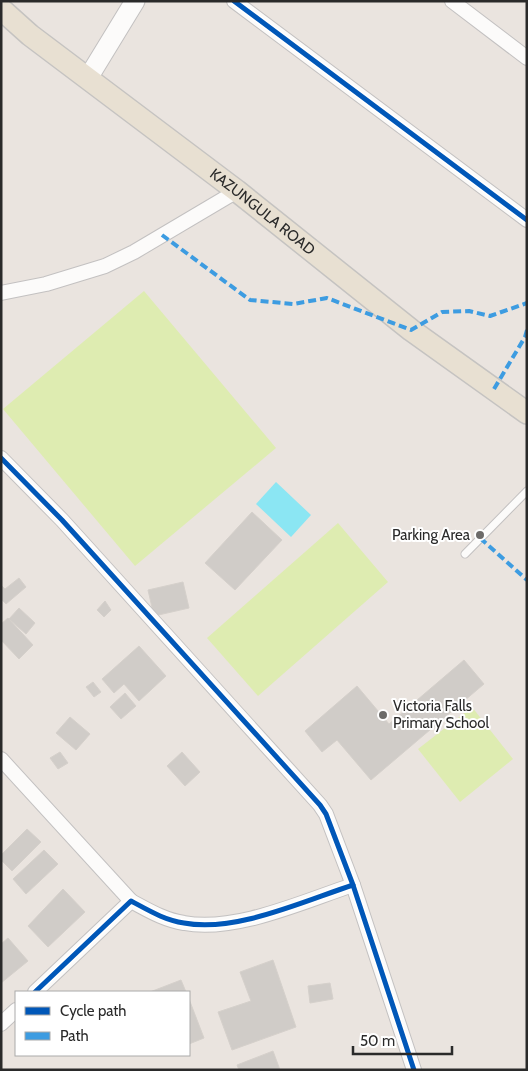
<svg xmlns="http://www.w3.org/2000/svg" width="528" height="1071" font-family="Cabin,sans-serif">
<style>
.pitch{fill:#deecb1}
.water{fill:#8be6f3}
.building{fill:#d0ccc8;stroke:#d5d0cb}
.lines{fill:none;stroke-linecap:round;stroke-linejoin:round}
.lane-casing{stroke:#c3c1c1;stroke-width:9}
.street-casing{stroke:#c3c1c1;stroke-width:16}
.secondary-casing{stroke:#c3c1c1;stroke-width:21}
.primary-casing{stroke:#c5c3c1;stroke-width:24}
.lane{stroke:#fcfbfa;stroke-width:7}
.street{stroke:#fcfbfa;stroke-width:14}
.secondary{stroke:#fcfbfa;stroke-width:19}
.primary{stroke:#e8e0d2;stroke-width:21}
.quiet{stroke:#3d9ce1;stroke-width:4;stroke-dasharray:8 4;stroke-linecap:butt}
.cycleway-casing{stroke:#fff;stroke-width:8}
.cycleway{stroke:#0057b8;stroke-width:5}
.poi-dot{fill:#6d6b69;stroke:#fff;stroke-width:2}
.labels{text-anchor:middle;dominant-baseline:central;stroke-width:4;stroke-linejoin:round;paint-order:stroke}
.street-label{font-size:15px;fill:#2a2a2a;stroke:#fff}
.poi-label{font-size:15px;fill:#2a2a2a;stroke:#fff;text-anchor:end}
</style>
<rect width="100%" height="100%" fill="#eae4df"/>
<g class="pitch">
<polygon points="144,291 276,448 135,566 3,409"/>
<polygon points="338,523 388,582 258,696 207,638"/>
<polygon points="472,707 513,759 460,802 418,749"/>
</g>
<polygon class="water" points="276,482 311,515 291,537 256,504"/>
<g class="building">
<polygon points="252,512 282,540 235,590 205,563"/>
<polygon points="19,578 26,587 6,604 1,599 1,585 5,589"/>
<polygon points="183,582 189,608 154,616 148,590"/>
<polygon points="105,601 111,610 104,617 97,610"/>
<polygon points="19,608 35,623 26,634 9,619"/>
<polygon points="8,618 33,645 19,659 1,640 1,624"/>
<polygon points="139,646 166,676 139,701 124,684 114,693 102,679"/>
<polygon points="464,660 484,684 371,780 337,740 322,752 305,731 357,686 389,724"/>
<polygon points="93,682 101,692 94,697 86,687"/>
<polygon points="125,693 136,706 121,719 110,707"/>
<polygon points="70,717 90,734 76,750 56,733"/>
<polygon points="60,752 68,763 58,769 50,758"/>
<polygon points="182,752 200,772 185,786 167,766"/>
<polygon points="27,829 41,842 12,871 1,860 1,855"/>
<polygon points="44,850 58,864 26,894 13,879"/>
<polygon points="63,889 85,912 48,947 28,926"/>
<polygon points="8,938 28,961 1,983 1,944"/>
<polygon points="273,960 296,1027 232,1050 218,1012 251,1001 240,972"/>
<polygon points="181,980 186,992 150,992"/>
<polygon points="330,983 333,999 310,1003 308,986"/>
<polygon points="189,999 204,1038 189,1044"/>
<polygon points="273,1051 280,1070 239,1070 237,1065"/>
</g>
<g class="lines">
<defs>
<polyline id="lane" points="465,554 527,491"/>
<g id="street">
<polyline points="234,1 527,220"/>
<polyline points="452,1 527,58"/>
<polyline points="1,293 46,284 105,266 134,252 237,191"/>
<polyline points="1,458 62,520 320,805 326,814 353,885 414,1070"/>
<polyline points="1,759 131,901"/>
<path d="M 35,992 L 131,901 C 148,910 164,920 184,923 C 235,933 304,901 353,885"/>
<polyline points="1,1024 16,1010"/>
</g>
<polyline id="secondary" points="88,78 135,1"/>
<g id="primary">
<path id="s1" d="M 1,9 L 30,35 L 237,191 L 411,330 L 527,413"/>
</g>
</defs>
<use href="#lane" class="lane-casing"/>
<use href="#street" class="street-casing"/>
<use href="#secondary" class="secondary-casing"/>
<use href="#primary" class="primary-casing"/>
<use href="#lane" class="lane"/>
<use href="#street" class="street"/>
<use href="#secondary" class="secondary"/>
<use href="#primary" class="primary"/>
<g class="quiet">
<polyline points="162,235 250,300 293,304 327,298 411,330 442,312 469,311 490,316 527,303"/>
<polyline points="494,389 525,337 527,330"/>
<polyline points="480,538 527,580"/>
</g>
<defs>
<g id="cycleway">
<polyline points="234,1 527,220"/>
<polyline points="1,458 62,520 320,805 326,814 353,885 414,1070"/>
<path d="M 35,992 L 131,901 C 148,910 164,920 184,923 C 235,933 304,901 353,885"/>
</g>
</defs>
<use href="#cycleway" class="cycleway-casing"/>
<use href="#cycleway" class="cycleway"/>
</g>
<g class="poi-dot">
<circle cx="480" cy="535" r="5"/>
<circle cx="383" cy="715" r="5"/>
</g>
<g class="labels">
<g class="street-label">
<text stroke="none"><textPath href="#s1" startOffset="331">KAZUNGULA ROAD</textPath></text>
</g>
<g class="poi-label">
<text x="470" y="535">Parking Area</text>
<text x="393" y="706" text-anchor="start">Victoria Falls<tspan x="393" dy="17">Primary School</tspan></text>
</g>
</g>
<rect width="528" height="1071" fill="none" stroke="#2a2a2a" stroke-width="5"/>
<rect x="15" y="991" width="175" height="65" fill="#ffffff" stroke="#aaaaaa"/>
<rect x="25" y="1007" width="25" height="8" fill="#0057b8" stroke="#aaaaaa"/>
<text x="60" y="1016" font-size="15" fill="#2a2a2a">Cycle path</text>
<rect x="25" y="1032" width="25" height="8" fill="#3d9ce1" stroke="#aaaaaa"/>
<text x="60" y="1041" font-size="15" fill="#2a2a2a">Path</text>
<path d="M353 1046v8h99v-8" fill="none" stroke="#2a2a2a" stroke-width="2.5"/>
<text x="360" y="1046" font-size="15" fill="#2a2a2a" stroke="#ffffff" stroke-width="4" paint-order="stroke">50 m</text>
</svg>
